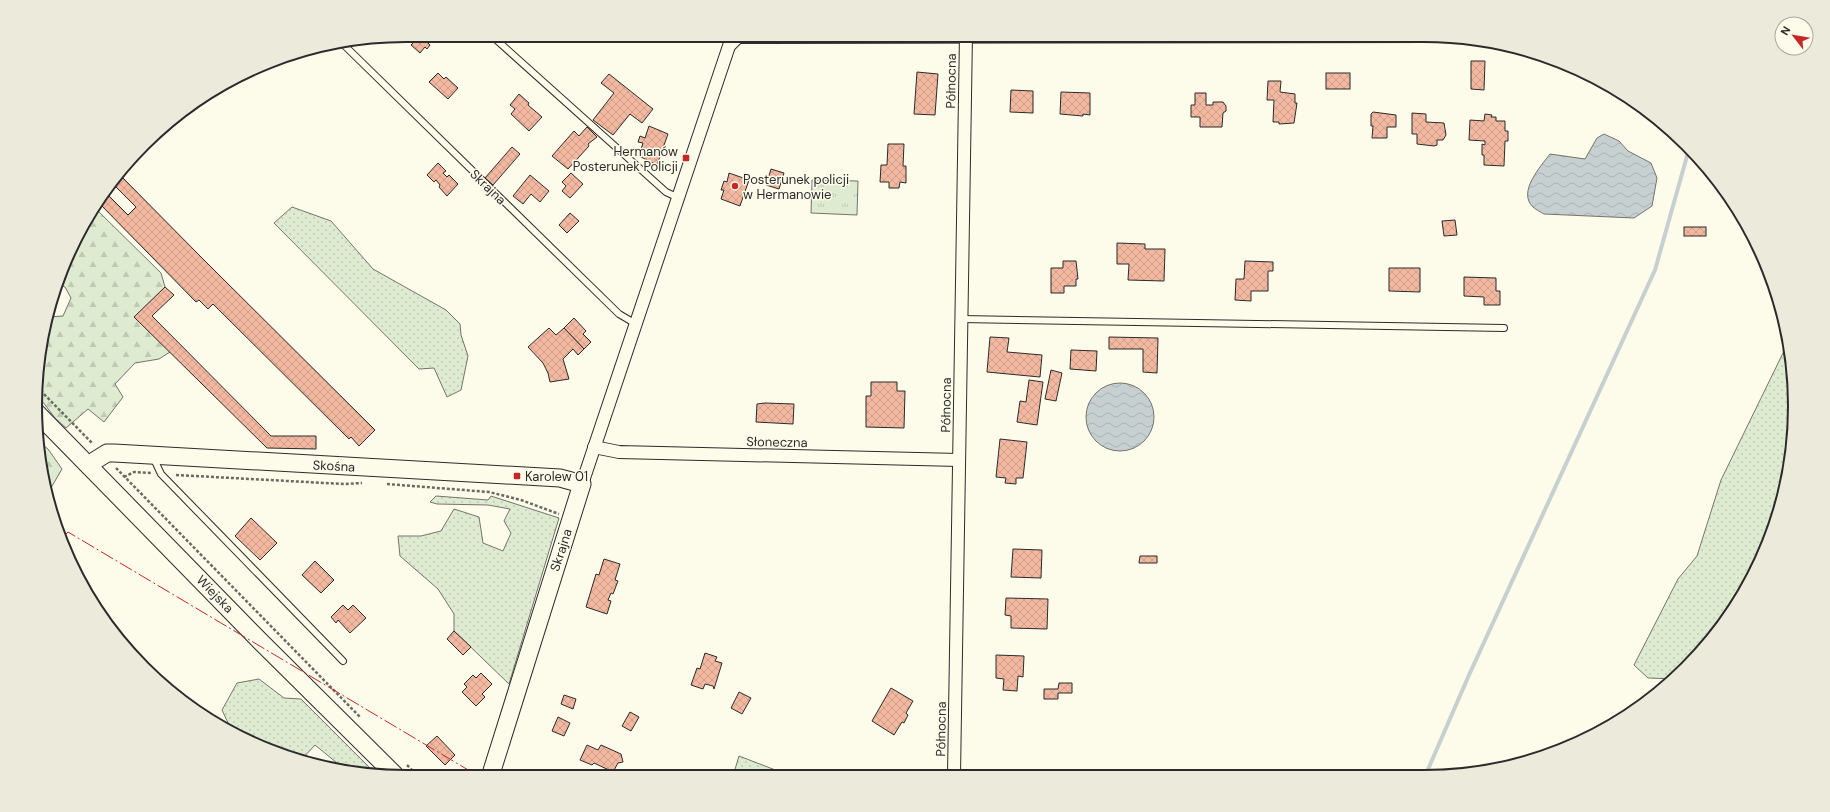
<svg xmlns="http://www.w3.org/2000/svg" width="1830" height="812" font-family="'DM Sans',sans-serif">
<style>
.grass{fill:url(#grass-dots);stroke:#74746e}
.forest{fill:url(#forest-firs);stroke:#74746e}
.park{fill:url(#park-tufts);stroke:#74746e}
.water{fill:url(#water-waves);stroke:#74746e}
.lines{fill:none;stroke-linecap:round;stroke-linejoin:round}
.stream{stroke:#c7d0d0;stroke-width:4}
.building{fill:url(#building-cross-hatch);stroke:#2b2b2b}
.lane-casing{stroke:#2b2b2b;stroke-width:8}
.street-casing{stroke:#2b2b2b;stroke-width:14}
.secondary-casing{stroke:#2b2b2b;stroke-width:19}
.path{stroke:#6a6964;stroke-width:2.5;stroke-dasharray:3 2;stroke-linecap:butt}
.lane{stroke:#fdfbea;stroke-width:6}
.street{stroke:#fdfbea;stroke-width:12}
.secondary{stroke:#fdfbea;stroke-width:17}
.power{stroke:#c62828;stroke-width:1;stroke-dasharray:14 3 2 3;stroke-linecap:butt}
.poi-dot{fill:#c62828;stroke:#fdfbea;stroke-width:1.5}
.labels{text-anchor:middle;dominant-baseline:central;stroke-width:3;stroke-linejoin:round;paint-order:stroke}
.street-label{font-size:13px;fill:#2b2b2b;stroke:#fdfbea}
.poi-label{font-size:13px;fill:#2b2b2b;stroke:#fdfbea;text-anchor:start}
.rim{fill:none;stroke:#2b2b2b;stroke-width:2}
</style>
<defs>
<pattern id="grass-dots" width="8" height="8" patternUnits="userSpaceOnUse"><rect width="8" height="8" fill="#deebd1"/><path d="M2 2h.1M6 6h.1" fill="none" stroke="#bfcab4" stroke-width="1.8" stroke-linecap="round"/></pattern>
<pattern id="forest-firs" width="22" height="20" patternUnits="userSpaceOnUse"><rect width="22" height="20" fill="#deebd1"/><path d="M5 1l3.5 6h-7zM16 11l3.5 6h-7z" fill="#bfcab4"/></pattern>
<pattern id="park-tufts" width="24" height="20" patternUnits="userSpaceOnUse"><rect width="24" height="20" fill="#deebd1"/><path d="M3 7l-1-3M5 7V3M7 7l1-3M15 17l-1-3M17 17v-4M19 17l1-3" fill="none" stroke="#bfcab4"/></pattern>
<pattern id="water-waves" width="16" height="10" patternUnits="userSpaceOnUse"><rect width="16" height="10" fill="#c7d0d0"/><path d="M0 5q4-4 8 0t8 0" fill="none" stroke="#abb3b3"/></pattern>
<pattern id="building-cross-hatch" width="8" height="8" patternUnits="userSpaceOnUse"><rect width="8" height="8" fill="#f2b8a0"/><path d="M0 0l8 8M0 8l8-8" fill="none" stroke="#d09e8a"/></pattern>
</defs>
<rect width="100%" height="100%" fill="#fdfbea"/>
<g class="grass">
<polygon points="292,207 331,221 373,269 446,310 460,324 461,335 468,356 461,390 447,397 434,368 419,369 274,223"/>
<polygon points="1784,351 1790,354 1794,382 1792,455 1775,525 1732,612 1674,679 1648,678 1634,665 1678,579 1697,556 1721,480"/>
<polygon points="436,496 488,500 491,496 559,518 509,684 454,631 454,614 438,589 400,556 398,536 421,536 441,531 454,509 479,517 483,543 503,551 511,533 504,521 510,509 488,505 437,504 430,502"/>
<polygon points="259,679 284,698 301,699 374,772 338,766 337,763 315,745 301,760 287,757 230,727 222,710 237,683"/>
<polygon points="739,756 791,776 733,776"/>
</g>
<g class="forest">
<polygon points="95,208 161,273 165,287 135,317 170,352 159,359 135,363 115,384 123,397 104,422 88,409 66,428 55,418 36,393 42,334 48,317 63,316 71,298 65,287 60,285 85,221"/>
<polygon points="38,441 48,449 62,469 48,493 42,478"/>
</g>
<polygon class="park" points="812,180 858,181 857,215 811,213"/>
<g class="water">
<path d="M 1604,134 L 1619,141 L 1628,151 L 1651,163 L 1657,178 L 1652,206 L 1634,218 L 1544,214 C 1541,212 1536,210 1533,207 C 1517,192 1541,166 1550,154 L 1585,159 L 1597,138 Z"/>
<circle cx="1120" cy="417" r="34"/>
</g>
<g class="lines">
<polyline class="stream" points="1426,774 1469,675 1655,270 1689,149"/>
</g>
<g class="building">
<polygon points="421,35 435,35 428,43 430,45 427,49 425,47 420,53 411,45"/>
<polygon points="1471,61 1485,61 1484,90 1471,89"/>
<polygon points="917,72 938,74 935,115 914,114"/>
<polygon points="438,73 444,79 446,77 458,88 448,99 429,82"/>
<rect x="1326" y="73" width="24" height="16"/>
<polygon points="609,74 653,109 642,123 630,114 613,135 593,120 614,93 601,83"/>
<polygon points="1268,81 1281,81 1280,92 1295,94 1295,103 1297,103 1294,123 1279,124 1279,122 1273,122 1274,100 1267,100"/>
<polygon points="1011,90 1033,91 1033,113 1010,112"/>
<polygon points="1061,92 1090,93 1090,115 1083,114 1083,116 1060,114"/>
<polygon points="1195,93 1206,93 1206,105 1213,105 1213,102 1223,102 1226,106 1226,111 1223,113 1222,127 1200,127 1200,117 1191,117 1191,105 1195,105"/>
<polygon points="519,94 529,103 528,105 542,117 529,131 511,114 515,109 510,105"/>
<polygon points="1373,112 1396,115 1396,127 1387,127 1387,138 1372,138 1373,126 1371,126 1371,114"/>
<polygon points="1412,113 1426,114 1426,122 1444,123 1446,135 1443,140 1437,140 1437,145 1434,146 1417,144 1417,134 1412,134"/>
<polygon points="1485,114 1492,115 1491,117 1496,117 1496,121 1505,121 1505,131 1508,131 1508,141 1505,141 1504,166 1484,165 1484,155 1482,155 1482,144 1485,145 1485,141 1469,140 1470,120 1484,121"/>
<polygon points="649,126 668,134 657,165 639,156 643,143 638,142 640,136 645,138"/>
<polygon points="587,127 597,137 588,144 589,146 568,169 552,156 574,131 579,136"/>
<polygon points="888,144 904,144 903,166 906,166 906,183 900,182 899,188 889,188 889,182 880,182 881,165 887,165"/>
<polygon points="512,147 520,154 493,185 485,178"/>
<polygon points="438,163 446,171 443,173 447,177 449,175 458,184 447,196 439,187 440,185 436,180 434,182 427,175"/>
<polygon points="771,169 784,173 779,189 766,185"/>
<polygon points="571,173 583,184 570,198 562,191 566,186 562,182"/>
<polygon points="729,173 749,180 740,206 721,199 724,190 721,190 724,181 727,182"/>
<polygon points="530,175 549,191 540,202 531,194 523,204 513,196"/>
<polygon points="121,176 204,260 375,430 359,446 351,437 349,439 213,304 208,309 199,300 196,302 99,203 107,194 128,215 136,207 114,185"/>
<polygon points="570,213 579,221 567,233 559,225"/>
<polygon points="1455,220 1457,235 1444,236 1442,221"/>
<rect x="1684" y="227" width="22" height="9"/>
<polygon points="1117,243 1145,244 1145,249 1165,249 1164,281 1128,280 1129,264 1117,264"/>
<polygon points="1063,261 1076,261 1078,279 1076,279 1076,286 1064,286 1064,293 1051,293 1051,268 1063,268"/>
<polygon points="1245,261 1273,262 1273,271 1268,271 1268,291 1251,291 1251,301 1235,300 1236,279 1244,279"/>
<polygon points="1389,268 1420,268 1420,292 1389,291"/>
<polygon points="1464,277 1496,278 1496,291 1500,291 1500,305 1484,305 1484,297 1464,296"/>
<polygon points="165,287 174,295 152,316 271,436 316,436 316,449 267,448 134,317"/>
<polygon points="574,318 586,331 583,334 591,342 584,349 564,328"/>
<polygon points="549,328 556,335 564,328 584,349 578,355 573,349 563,359 569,379 550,382 548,373 543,363 528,347"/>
<polygon points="990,337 1009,338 1007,352 1042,355 1040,377 987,372"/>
<polygon points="1109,337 1158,338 1157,373 1143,372 1143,349 1109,349"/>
<polygon points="1071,350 1097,351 1096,371 1070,369"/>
<polygon points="1051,370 1062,373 1056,401 1045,399"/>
<polygon points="1029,380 1043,382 1037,425 1017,422 1020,401 1026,402"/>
<polygon points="871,382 897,382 897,391 905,391 904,428 866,427 866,396 871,396"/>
<polygon points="765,403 794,404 793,424 756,422 757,404"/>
<polygon points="1000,439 1027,442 1023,478 1016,478 1016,484 1005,483 1006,478 996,477"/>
<polygon points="251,518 277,543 260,560 235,536"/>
<polygon points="1013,549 1042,550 1041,578 1011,577"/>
<polygon points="1140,556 1157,556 1157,563 1139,563"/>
<polygon points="604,559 620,564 615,580 618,581 613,594 611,593 608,600 611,601 607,614 586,607 596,574 599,575"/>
<polygon points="315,561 334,580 321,593 302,575"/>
<polygon points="1006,598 1048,599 1047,629 1011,628 1011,616 1005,615"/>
<polygon points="343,605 348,610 353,605 366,618 350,633 338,620 336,623 331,617"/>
<polygon points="454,631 471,647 463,655 447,639"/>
<polygon points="705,653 717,657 715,661 722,663 714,689 713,686 705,684 703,689 691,685 697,668 700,669"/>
<polygon points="996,655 1024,656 1023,677 1018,676 1017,691 1003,690 1004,679 996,678"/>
<polygon points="481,673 492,684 482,694 485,697 476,706 462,692 467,687 464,684 473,675 476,678"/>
<polygon points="1059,683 1072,683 1072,693 1058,693 1058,699 1044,699 1044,689 1058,689"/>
<polygon points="891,688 913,701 906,713 908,715 904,723 902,722 894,735 872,721"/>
<polygon points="739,692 751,698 742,714 731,708"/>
<polygon points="564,695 576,699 573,709 561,704"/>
<polygon points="630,712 639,717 631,731 622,726"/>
<polygon points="558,717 570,723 564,736 552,731"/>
<polygon points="437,736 455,755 445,765 426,746"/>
<polygon points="587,745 598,750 601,745 621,754 623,762 618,763 613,772 594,763 592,765 580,760"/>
</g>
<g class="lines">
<defs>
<g id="lane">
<polyline points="491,35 666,192 679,198"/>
<polyline points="344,45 619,314 636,324"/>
<polyline points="961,319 1504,328"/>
<polyline points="153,457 161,474 343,661"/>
</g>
<g id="street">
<polyline points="594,447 619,452 959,460"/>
<polyline points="582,484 729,46 738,37 1432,36"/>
<polyline points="954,775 966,35"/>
</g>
<g id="secondary">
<polyline points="36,412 261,642 395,775"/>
<polyline points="88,465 107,453 114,453 560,478 582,484 490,777"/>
</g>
</defs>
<use href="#lane" class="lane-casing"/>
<use href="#street" class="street-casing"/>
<use href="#secondary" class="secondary-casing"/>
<g class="path">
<polyline points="37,387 93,444"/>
<polyline points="116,468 360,717"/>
<polyline points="176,475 344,484 362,483"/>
<polyline points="124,477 134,472 151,473"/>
<polyline points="387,484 489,492 521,500 559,514"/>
<polyline points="407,765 415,773 416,777"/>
</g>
<use href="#lane" class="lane"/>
<use href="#street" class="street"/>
<use href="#secondary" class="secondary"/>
<polyline class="power" points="64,536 68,532 480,777"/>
</g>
<g class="poi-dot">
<rect x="682" y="154" width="8" height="8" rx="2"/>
<circle cx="735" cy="186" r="4"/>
<rect x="513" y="472" width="8" height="8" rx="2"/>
</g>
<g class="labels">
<g class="street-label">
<text transform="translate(951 81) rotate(-89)">Północna</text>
<text transform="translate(488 187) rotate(44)">Skrajna</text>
<text transform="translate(946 405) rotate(-89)">Północna</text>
<text transform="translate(777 442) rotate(1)">Słoneczna</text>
<text transform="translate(334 466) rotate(3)">Skośna</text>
<text transform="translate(561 550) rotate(-72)">Skrajna</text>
<text transform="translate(215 594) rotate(46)">Wiejska</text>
<text transform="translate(941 729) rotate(-89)">Północna</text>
</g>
<g class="poi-label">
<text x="678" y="151" text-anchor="end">Hermanów<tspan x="678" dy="15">Posterunek Policji</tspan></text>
<text x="743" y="179">Posterunek policji<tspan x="743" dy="15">w Hermanowie</tspan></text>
<text x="525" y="476">Karolew 01</text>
</g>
</g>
<path d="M0 0H1830V812H0ZM406 42H1424A364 364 0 0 1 1788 406V406A364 364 0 0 1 1424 770H406A364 364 0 0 1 42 406V406A364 364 0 0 1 406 42Z" fill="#eceadb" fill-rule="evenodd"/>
<path class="rim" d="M406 42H1424A364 364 0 0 1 1788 406V406A364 364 0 0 1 1424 770H406A364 364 0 0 1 42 406V406A364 364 0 0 1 406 42Z"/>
<g transform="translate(1794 36) rotate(301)"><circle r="19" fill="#fdfbea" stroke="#a9a89e"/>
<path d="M0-3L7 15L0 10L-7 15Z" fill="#c62828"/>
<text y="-6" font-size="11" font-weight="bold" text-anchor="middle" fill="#2b2b2b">N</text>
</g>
</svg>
